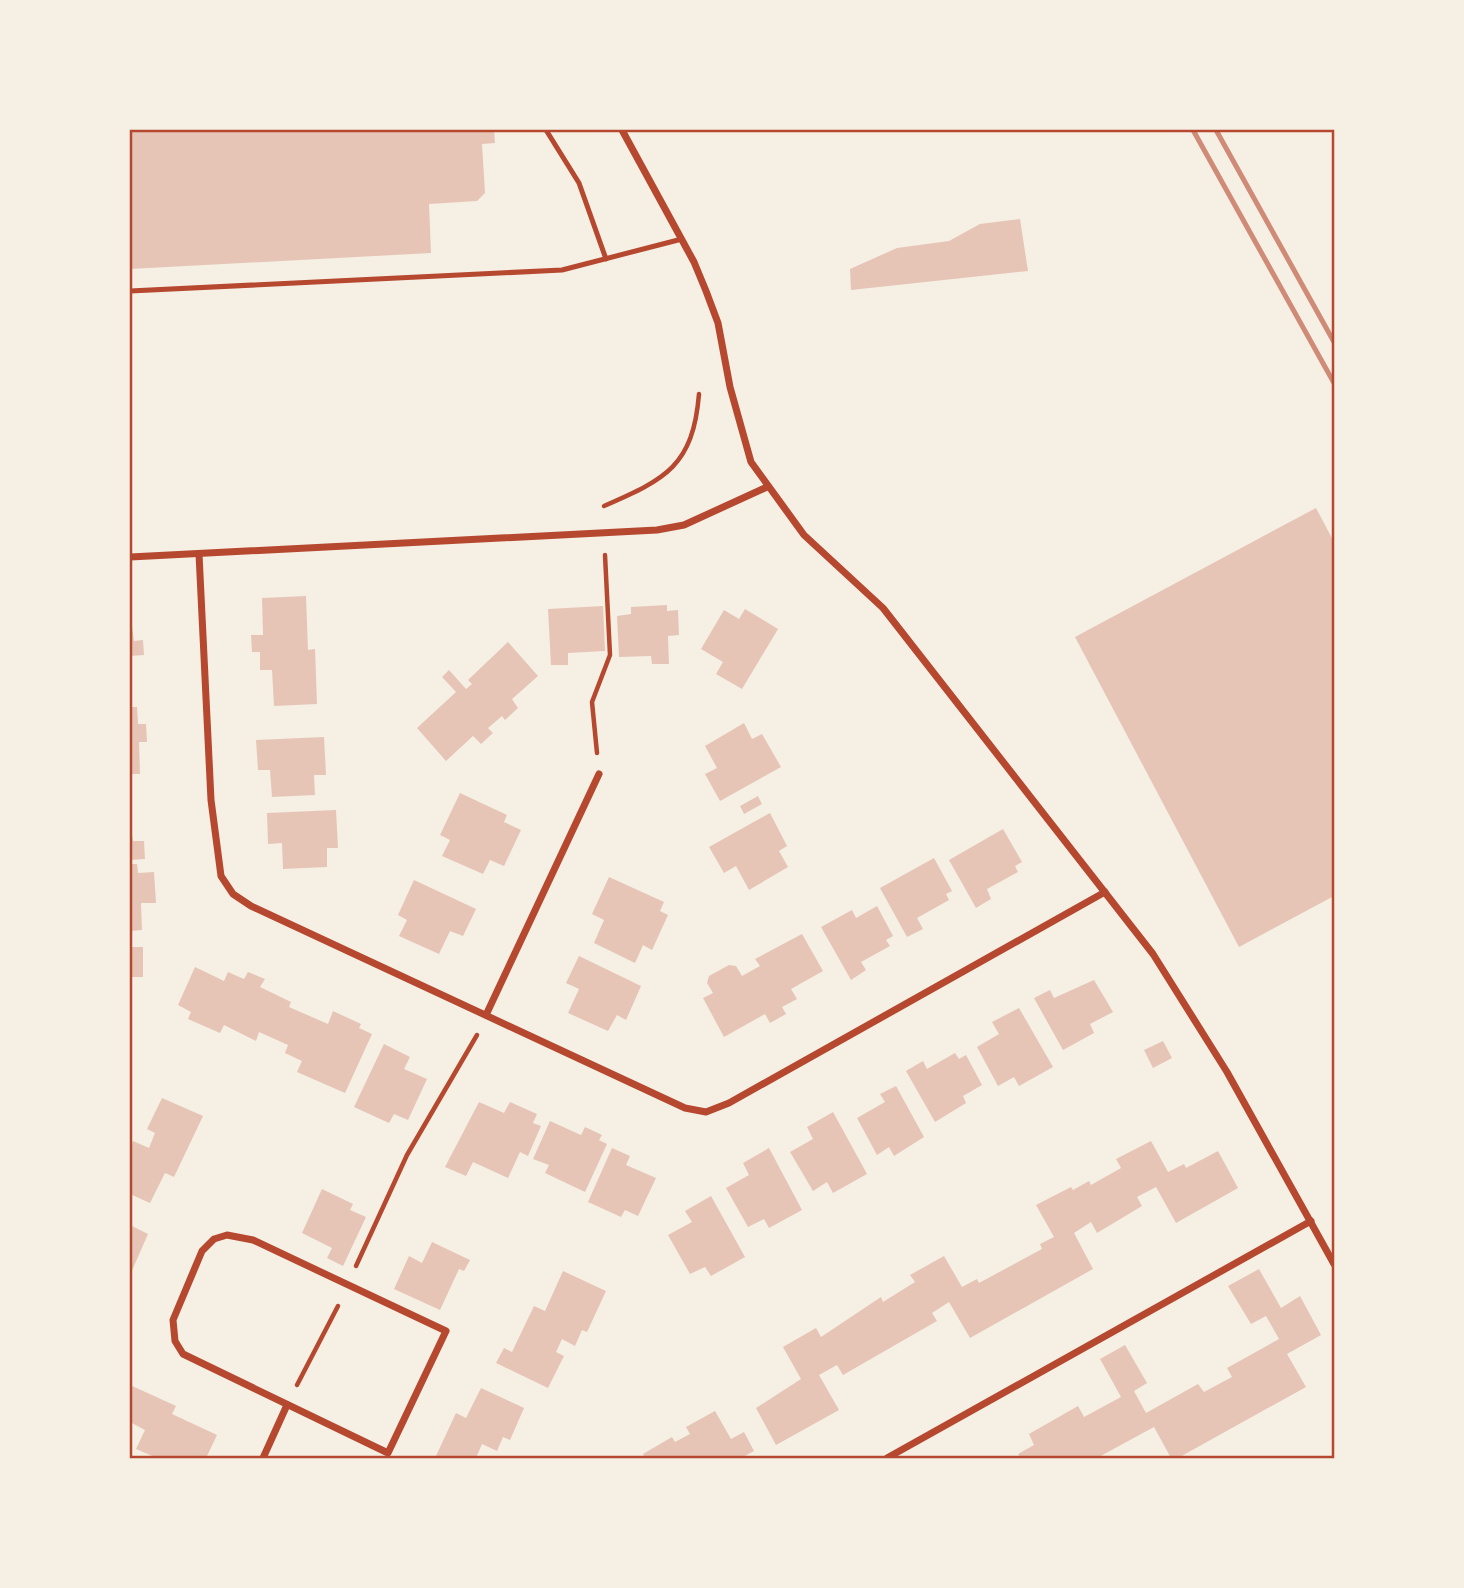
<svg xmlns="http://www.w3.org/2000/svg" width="1464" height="1588" font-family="'Crimson Pro',serif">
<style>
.building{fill:#e6c5b7}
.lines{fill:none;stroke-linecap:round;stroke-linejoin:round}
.path{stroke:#b5482f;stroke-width:4.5}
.service{stroke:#b5482f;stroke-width:5}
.minor{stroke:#b5482f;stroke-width:7}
.rail{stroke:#cf8b77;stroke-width:5}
.neatline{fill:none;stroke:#b5482f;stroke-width:2.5}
</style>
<rect width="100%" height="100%" fill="#f6efe4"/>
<g class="building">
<polygon points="130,130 494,130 495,143 482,144 485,193 477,201 429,204 431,253 130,269"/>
<polygon points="1020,219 1028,271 851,290 850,269 897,248 949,241 980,224"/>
<polygon points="1316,508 1334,542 1334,896 1239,947 1075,637"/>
<polygon points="306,596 308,650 315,649 317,704 274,706 272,670 260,670 260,652 252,652 251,635 263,635 262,598"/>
<polygon points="667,605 667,611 678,610 679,635 668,636 669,664 652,664 651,656 619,657 617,616 631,614 631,607"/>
<polygon points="603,606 605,651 568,653 568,665 551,665 548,609"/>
<polygon points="745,609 778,629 742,689 716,674 723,662 701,649 724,610 739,619"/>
<polygon points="130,612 134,641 143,640 144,655 130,656"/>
<polygon points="508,642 538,676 512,699 518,708 505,720 502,716 488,728 493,733 481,744 473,736 446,761 417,728 456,692 442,677 449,670 466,689 472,684 468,680"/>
<polygon points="130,707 137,707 138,724 146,724 147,742 139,742 140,774 130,774"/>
<polygon points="744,723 752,739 762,734 781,767 720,801 705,774 717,768 705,746"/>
<polygon points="324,737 326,775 314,775 315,795 272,797 270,770 258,770 256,740"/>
<polygon points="460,793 507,815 504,822 521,830 504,866 490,860 483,874 442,856 450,840 440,835"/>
<polygon points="758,796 762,804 744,814 740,806"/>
<polygon points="336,810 338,848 327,848 327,867 283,869 282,843 268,844 267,813"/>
<polygon points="770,813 787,846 779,851 788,867 749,890 736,866 724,873 709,847"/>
<polygon points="130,824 133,841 144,841 145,859 130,860"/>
<polygon points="1003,829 1022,862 1015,866 1018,872 987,889 991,899 976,908 949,860"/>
<polygon points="934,858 952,891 946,894 949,900 917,918 923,929 907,937 880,888"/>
<polygon points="130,864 137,864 138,873 154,872 156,903 141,903 142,930 130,931"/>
<polygon points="609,877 664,902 660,911 668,915 652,950 643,945 635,963 594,943 604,920 592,914"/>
<polygon points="414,880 476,909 463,936 450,931 439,954 399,936 407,920 398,915"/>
<polygon points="877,906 893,936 886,940 890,946 861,962 866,970 851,980 821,927 852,910 856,918"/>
<polygon points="802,934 823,971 791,989 797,999 782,1007 786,1014 770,1023 765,1014 724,1037 703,998 713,993 707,983 709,976 729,965 736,966 742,976 760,966 755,959"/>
<rect x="130" y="947" width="13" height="30"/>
<polygon points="579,956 641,986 626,1020 617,1015 608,1031 568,1013 579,989 566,983"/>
<polygon points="195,967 224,981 228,972 244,979 248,972 265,979 260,987 291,1002 289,1007 328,1024 333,1011 361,1024 359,1028 372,1034 345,1093 297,1072 302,1061 285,1053 288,1045 259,1032 256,1041 224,1025 220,1033 188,1019 191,1012 178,1005"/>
<polygon points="1094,980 1113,1012 1090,1024 1094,1033 1063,1050 1034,998 1050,990 1054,998"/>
<polygon points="1019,1008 1053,1067 1019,1086 1014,1077 998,1086 977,1047 999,1034 992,1022"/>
<polygon points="1163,1041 1172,1058 1153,1068 1144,1050"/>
<polygon points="384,1044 410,1057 404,1069 427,1079 408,1120 394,1114 389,1123 354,1107"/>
<polygon points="955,1053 959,1059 966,1055 982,1085 963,1096 966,1103 935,1122 906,1071 923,1061 927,1069"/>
<polygon points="896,1086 924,1137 894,1156 889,1147 877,1155 857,1118 885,1102 880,1094"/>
<polygon points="162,1098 203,1116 174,1177 165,1173 150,1203 130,1194 130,1149 133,1141 149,1148 155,1133 147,1129"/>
<polygon points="479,1102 504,1113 510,1102 537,1114 533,1123 541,1126 531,1149 528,1156 520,1152 508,1178 473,1162 466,1176 445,1167"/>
<polygon points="833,1112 867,1174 833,1193 827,1182 813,1191 790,1152 813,1139 807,1127"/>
<polygon points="550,1121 581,1135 585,1127 602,1135 599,1140 607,1144 585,1192 545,1173 549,1165 533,1159"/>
<polygon points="1151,1141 1168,1172 1184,1164 1186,1168 1218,1151 1238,1188 1176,1223 1156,1187 1137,1197 1142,1206 1097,1233 1091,1222 1074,1233 1093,1269 970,1338 949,1302 932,1313 937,1321 843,1375 837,1365 819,1375 839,1410 776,1445 756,1408 801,1379 783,1347 816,1328 821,1337 881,1297 883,1302 915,1282 910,1275 944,1256 962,1287 977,1279 979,1283 1042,1249 1040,1244 1054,1237 1036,1205 1071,1187 1073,1190 1089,1181 1091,1185 1121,1168 1116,1159"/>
<polygon points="612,1148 630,1156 626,1165 656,1178 638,1216 625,1210 621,1217 588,1202"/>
<polygon points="769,1148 802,1210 769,1228 764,1219 748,1227 726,1188 749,1175 743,1163"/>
<polygon points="322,1189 353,1204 350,1210 366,1217 343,1266 327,1258 332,1248 302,1233"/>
<polygon points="711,1196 745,1257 711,1276 705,1267 690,1274 668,1235 692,1222 685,1211"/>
<polygon points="130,1225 148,1234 130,1275"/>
<polygon points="432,1242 470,1260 464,1271 459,1269 440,1310 394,1289 409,1256 422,1263"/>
<polygon points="1259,1269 1281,1308 1300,1296 1321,1335 1287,1354 1306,1387 1178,1458 1171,1458 1154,1427 1097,1458 1021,1458 1018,1454 1034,1445 1029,1434 1078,1406 1084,1417 1121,1397 1100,1359 1125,1345 1147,1383 1134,1391 1146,1413 1198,1384 1204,1392 1232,1377 1227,1368 1279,1339 1266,1316 1251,1324 1228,1286"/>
<polygon points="563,1271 606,1291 587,1332 582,1330 575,1346 562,1339 556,1352 564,1356 548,1388 496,1363 504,1348 512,1352 534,1306 545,1311"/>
<polygon points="130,1385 176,1406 172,1414 217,1435 206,1458 157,1458 136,1449 145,1430 130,1422"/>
<polygon points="481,1388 524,1408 510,1440 503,1437 497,1451 482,1444 476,1458 435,1458 456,1413 466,1418"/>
<polygon points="715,1411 731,1439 744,1432 754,1451 741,1458 645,1458 643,1454 672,1437 675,1442 690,1434 686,1427"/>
</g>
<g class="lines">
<g class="path">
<path d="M 604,506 C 666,479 693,466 699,394"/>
<polyline points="597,753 592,702 610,655 605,555"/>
<polyline points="356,1266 407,1155 477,1035"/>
<polyline points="297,1385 338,1306"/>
</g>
<g class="service">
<polyline points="546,130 579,183 606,259"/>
<polyline points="130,291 562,270 682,239"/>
</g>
<g class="minor">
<polyline points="622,130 694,262 706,291 718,323 730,387 751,462 804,535 883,608 1153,954 1227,1072 1334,1264"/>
<polyline points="199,554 211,800 221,876 233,894 251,906 685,1108 706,1112 729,1103 1105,892"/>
<polyline points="130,557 657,530 684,525 767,487"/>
<polyline points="486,1015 599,774"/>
<polygon points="227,1235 253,1240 446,1331 388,1453 183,1354 175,1341 173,1320 202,1251 214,1239"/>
<polyline points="263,1458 287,1405"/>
<polyline points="887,1458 1311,1221"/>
</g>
<g class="rail">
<polyline points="1193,130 1334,383"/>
<polyline points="1216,130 1334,342"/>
</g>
</g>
<rect width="1464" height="1588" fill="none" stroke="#f6efe4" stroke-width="262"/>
<rect x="131" y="131" width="1202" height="1326" class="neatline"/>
</svg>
